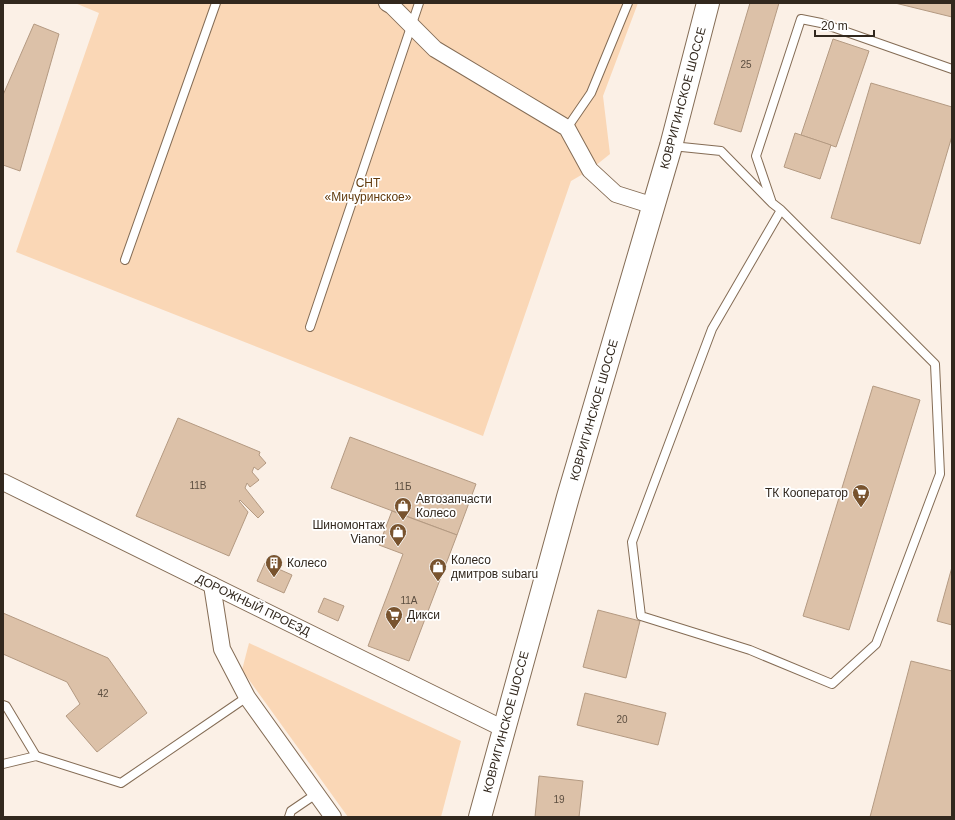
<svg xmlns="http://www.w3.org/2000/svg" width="955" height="820" font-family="Arial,sans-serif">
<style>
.green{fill:#fad7b6}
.building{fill:#dcc1a8;stroke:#b49a82}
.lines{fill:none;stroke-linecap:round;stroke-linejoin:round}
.service-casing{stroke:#846c55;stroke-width:10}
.minor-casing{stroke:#846c55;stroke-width:18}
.primary-casing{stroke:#846c55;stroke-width:24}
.service{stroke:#fff;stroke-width:8}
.minor{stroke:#fff;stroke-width:16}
.primary{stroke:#fff;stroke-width:22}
.labels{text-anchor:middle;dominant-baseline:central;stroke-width:3.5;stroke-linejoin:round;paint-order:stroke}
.number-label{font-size:10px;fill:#5c4e40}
.street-label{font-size:12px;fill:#32281e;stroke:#fff}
.park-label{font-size:12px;fill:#623b0e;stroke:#fff}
.poi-label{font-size:12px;fill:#32281e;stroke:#fff;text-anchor:start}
</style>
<rect width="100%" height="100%" fill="#fbf0e6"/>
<g class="green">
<polygon points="75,3 638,3 603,96 610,154 590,170 571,181 483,436 16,252 99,13"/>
<polygon points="249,643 461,741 441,817 348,817 242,670"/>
</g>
<g class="building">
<polygon points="750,3 779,3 741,132 714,124"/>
<polygon points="895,3 952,3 952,17"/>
<polygon points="34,24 59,34 20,171 3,165 3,95"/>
<polygon points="833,39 869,51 836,147 801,135"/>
<polygon points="871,83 952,107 952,136 920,244 831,218"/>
<polygon points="795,133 831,145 820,179 784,167"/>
<polygon points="873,386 920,400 849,630 803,616"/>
<polygon points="178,418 260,452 259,455 266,463 258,470 254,467 252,472 259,480 250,487 247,483 245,488 264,512 258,518 240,500 239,501 248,512 229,556 136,516"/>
<polygon points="350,437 476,484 457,535 331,488"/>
<polygon points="392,511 457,535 409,661 368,646 403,554 379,545"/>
<polygon points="265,563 292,575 284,593 257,581"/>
<polygon points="952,567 952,625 937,621"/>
<polygon points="324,598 344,606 338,621 318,612"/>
<polygon points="598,610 640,621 626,678 583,667"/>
<polygon points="3,613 108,658 147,713 97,752 66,716 80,704 67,682 3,654"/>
<polygon points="911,661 952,671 952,817 870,817"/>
<polygon points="585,693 666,713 658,745 577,725"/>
<polygon points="539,776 583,781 579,817 535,817"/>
</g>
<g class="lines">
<defs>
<g id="service">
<polyline points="567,128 591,93 628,3"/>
<polyline points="672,146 721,151 772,203 781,210 935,364 940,474 876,644 832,684 750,650 641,616 632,542 712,329 781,210"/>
<polyline points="771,200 756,156 801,19 821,23 952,69"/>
<polyline points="125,260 216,3"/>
<polyline points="310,327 419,3"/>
<polyline points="3,705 6,706 36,756"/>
<polyline points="3,764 36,756 121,783 247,697"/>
<polyline points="289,817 291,811 316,794"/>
</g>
<g id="minor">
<polyline points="387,3 392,6 435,49 567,128 590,170 616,194 654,206"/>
<polyline points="3,482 504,729"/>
<polyline points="212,585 222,649 247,697 333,817"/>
</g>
<polyline id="primary" points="480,817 568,497 671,146 708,3"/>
</defs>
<use href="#service" class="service-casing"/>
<use href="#minor" class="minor-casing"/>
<use href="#primary" class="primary-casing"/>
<use href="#service" class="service"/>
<use href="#minor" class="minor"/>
<use href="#primary" class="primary"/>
</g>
<defs>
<symbol id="supermarket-pin" viewBox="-11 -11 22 30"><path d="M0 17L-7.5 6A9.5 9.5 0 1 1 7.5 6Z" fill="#78532e" stroke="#fff"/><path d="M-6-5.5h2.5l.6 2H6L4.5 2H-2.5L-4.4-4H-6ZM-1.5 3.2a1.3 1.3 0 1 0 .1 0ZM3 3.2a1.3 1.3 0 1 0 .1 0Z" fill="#fff"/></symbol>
<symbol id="shop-pin" viewBox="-11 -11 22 30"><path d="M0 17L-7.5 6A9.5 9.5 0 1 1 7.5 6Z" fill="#78532e" stroke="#fff"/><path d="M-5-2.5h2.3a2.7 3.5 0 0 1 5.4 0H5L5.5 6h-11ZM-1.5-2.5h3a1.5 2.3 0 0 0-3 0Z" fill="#fff"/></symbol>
<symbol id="building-pin" viewBox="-11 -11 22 30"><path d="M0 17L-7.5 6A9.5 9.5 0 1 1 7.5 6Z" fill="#78532e" stroke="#fff"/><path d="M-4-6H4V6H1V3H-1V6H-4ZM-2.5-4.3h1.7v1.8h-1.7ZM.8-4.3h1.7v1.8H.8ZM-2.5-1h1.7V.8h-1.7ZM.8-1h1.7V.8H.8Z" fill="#fff"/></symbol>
</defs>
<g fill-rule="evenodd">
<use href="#supermarket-pin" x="851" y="483" width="20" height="27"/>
<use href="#shop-pin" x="393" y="496" width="20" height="27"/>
<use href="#shop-pin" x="388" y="522" width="20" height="27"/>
<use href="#building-pin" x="264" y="553" width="20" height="27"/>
<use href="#shop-pin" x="428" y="557" width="20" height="27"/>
<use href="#supermarket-pin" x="384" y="605" width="20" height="27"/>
</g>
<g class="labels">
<g class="number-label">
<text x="746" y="64">25</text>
<text x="198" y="485">11В</text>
<text x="403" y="486">11Б</text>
<text x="409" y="600">11А</text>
<text x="103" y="693">42</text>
<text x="622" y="719">20</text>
<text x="559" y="799">19</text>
</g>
<g class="street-label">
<text transform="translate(683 98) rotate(-75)">КОВРИГИНСКОЕ ШОССЕ</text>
<text transform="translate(594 410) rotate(-74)">КОВРИГИНСКОЕ ШОССЕ</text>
<text transform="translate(253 605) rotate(26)">ДОРОЖНЫЙ ПРОЕЗД</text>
<text transform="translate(506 722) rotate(-75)">КОВРИГИНСКОЕ ШОССЕ</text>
</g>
<g class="park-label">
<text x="368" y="183">СНТ<tspan x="368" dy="14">«Мичуринское»</tspan></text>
</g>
<g class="poi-label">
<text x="848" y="493" text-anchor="end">ТК Кооператор</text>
<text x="416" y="499">Автозапчасти<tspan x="416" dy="14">Колесо</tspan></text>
<text x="385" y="525" text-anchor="end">Шиномонтаж<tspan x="385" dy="14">Vianor</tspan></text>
<text x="451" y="560">Колесо<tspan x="451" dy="14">дмитров subaru</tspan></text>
<text x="287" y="563">Колесо</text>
<text x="407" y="615">Дикси</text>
</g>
</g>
<rect width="955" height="820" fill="none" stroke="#32281e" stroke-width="8"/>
<path d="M815 30v6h59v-6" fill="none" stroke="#32281e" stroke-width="2"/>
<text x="821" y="30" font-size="12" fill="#32281e" stroke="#ffffff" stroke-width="3" paint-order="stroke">20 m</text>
</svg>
